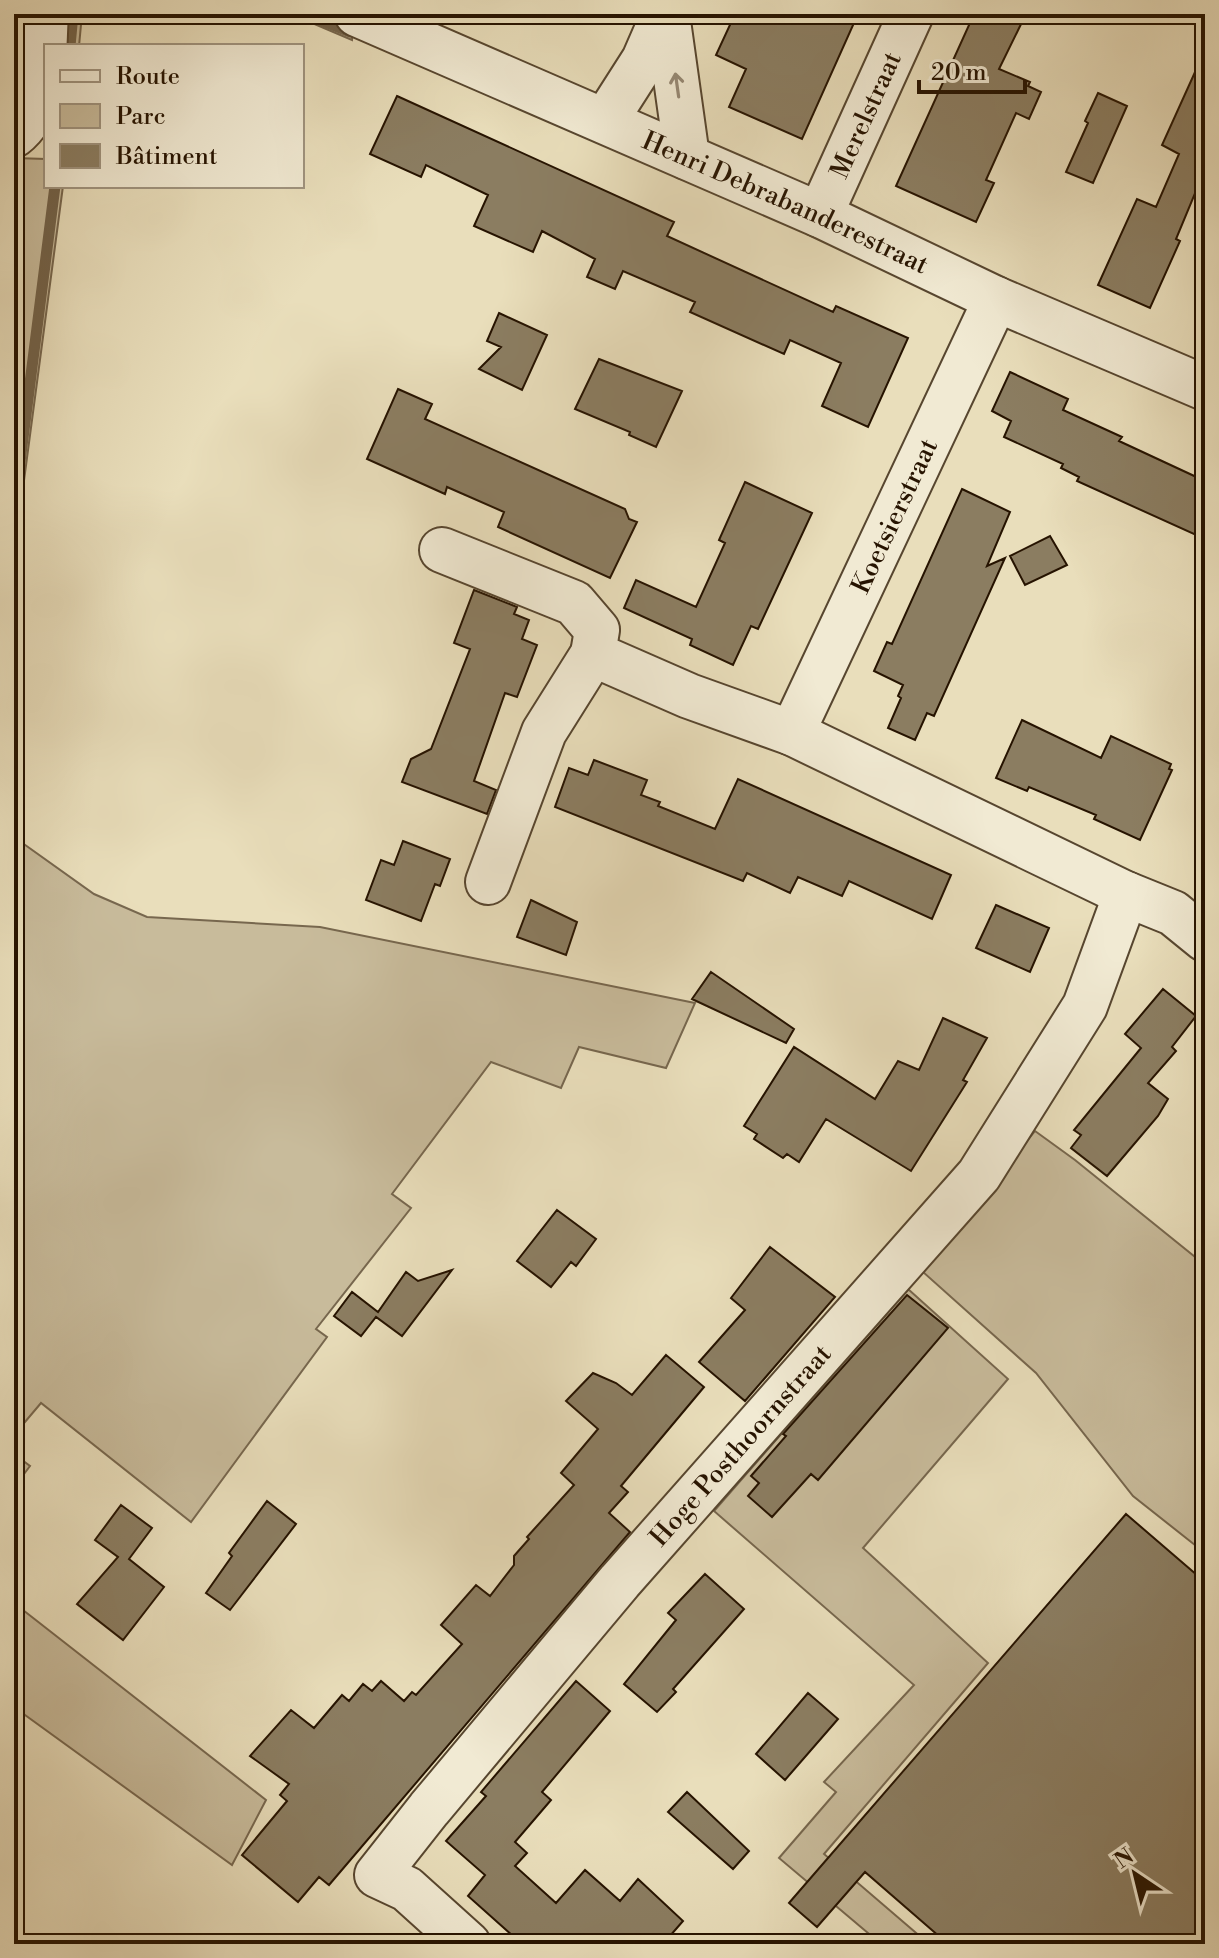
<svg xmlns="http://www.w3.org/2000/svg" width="1219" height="1958" font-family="'Libre Bodoni',serif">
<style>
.green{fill:#c8bb9b;stroke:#77674e;stroke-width:2}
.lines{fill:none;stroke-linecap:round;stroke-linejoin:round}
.stream{stroke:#73634a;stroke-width:11}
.building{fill:#8b7d61;stroke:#261300;stroke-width:2}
.minor-casing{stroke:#57462f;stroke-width:48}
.minor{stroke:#f1ead3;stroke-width:44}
.oneway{stroke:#968974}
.labels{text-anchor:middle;stroke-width:7;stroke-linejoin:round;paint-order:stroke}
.street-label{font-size:26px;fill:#261300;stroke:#f1ead3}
</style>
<rect width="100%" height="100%" fill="#e9debb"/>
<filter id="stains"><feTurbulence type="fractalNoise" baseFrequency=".0025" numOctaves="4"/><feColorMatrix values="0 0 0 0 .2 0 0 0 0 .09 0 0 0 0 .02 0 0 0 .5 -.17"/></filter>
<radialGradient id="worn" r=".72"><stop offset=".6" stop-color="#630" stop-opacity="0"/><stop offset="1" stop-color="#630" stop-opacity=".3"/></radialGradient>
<path class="green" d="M 14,14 L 36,14 L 14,113 Z
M 63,14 L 82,14 L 79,46 L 59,46 Z
M 291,14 L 331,14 L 353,23 L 352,40 Z
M 14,158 L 46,159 L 46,186 L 63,186 L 14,556 Z
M 14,837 L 94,894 L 147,917 L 320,927 L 695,1003 L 666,1068 L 579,1047 L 561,1088 L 491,1062 L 392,1194 L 411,1208 L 316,1329 L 327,1337 L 191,1522 L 41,1403 L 14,1435 Z
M 1035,1131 L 1075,1160 L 1205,1265 L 1205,1553 L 1133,1496 L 1036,1373 L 923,1272 Z
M 908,1289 L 1008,1379 L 863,1548 L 988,1663 L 824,1854 L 929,1944 L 881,1944 L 779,1858 L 836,1792 L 824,1782 L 914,1685 L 714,1511 Z
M 14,1454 L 30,1466 L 15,1486 L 14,1485 Z
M 14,1603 L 266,1800 L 232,1865 L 14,1707 Z"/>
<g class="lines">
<path class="stream" d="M 305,14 L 350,32
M 70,46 L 73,14
M 14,509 L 55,186"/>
</g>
<path class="building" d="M 735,14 L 858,14 L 802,139 L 729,107 L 746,69 L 716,55 Z
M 974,14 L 1026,14 L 999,69 L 1030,82 L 1028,86 L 1041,92 L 1029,119 L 1016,113 L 986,180 L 994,183 L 976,222 L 896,186 Z
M 1205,50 L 1205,189 L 1198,186 L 1176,239 L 1180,241 L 1150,308 L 1098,285 L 1137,199 L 1156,207 L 1179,154 L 1162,145 Z
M 1098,93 L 1127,106 L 1093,183 L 1066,172 L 1088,123 L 1085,121 Z
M 397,96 L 674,222 L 667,236 L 833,312 L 836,306 L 908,338 L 868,427 L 822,406 L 841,363 L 790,340 L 784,354 L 690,312 L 695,302 L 623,271 L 615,289 L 587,277 L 595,259 L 542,231 L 533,252 L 474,226 L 488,195 L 426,165 L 421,177 L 370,154 Z
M 499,313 L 547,335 L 522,390 L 479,369 L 501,347 L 487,341 Z
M 599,359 L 682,391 L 656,447 L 629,435 L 630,432 L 575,409 Z
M 1010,372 L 1068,399 L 1063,410 L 1122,437 L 1119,441 L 1205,481 L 1205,539 L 1077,481 L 1079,477 L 1061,468 L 1063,464 L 1004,437 L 1011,421 L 992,411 Z
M 398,389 L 432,404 L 425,419 L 625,509 L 629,519 L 637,522 L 610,578 L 498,527 L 504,512 L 447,487 L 445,494 L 367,459 Z
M 745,482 L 812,513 L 758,629 L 751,626 L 733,665 L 690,645 L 692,639 L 624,608 L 636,580 L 696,607 L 725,543 L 719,540 Z
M 962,489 L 1010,512 L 987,566 L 1005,558 L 934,716 L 927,713 L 915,740 L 888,728 L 901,698 L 898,696 L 903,685 L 874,671 L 887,642 L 892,644 Z
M 1050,536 L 1067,565 L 1025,585 L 1010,556 Z
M 474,590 L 517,607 L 514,614 L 529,620 L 522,639 L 537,645 L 517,697 L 505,693 L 474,781 L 496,790 L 487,814 L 402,782 L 411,759 L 431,749 L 470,649 L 454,643 Z
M 1022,720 L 1101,758 L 1111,736 L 1171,764 L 1169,769 L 1172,770 L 1140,840 L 1094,819 L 1096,815 L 1029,787 L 1027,791 L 996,778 Z
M 594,760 L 647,780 L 641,795 L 660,802 L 658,806 L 715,829 L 738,779 L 951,875 L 932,919 L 849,881 L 842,896 L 798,877 L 790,893 L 747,873 L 743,881 L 555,807 L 569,768 L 588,775 Z
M 403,841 L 450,859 L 440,886 L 435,884 L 421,921 L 366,900 L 381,860 L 394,865 Z
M 531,900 L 577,922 L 566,955 L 517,937 Z
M 996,905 L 1049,928 L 1030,972 L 976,948 Z
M 711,972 L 794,1029 L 786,1043 L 692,999 Z
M 1163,989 L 1196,1016 L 1172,1047 L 1176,1051 L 1148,1083 L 1168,1099 L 1158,1116 L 1107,1176 L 1071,1148 L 1081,1135 L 1074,1130 L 1141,1048 L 1125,1034 Z
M 943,1018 L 987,1038 L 963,1080 L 967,1082 L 911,1171 L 826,1119 L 799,1162 L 787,1154 L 783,1158 L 754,1139 L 757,1134 L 744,1126 L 794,1047 L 875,1099 L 898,1061 L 919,1070 Z
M 557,1210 L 596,1239 L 576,1266 L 571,1262 L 551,1287 L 517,1261 Z
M 770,1247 L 835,1297 L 745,1401 L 699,1362 L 745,1310 L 731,1298 Z
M 452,1270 L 402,1336 L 376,1317 L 361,1336 L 334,1316 L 352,1292 L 378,1312 L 406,1272 L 418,1281 Z
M 907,1295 L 948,1328 L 818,1480 L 811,1474 L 772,1517 L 748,1496 L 759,1483 L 751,1476 L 786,1436 L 783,1434 Z
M 666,1355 L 704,1387 L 621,1486 L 628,1492 L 609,1513 L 630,1532 L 329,1885 L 319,1877 L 298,1902 L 242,1855 L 287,1801 L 280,1795 L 289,1784 L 250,1756 L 291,1710 L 314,1728 L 342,1695 L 349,1701 L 363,1684 L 372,1691 L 381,1681 L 404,1701 L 412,1692 L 416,1695 L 462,1644 L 441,1625 L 476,1585 L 490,1596 L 514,1565 L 514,1556 L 529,1539 L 527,1537 L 574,1485 L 561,1473 L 598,1429 L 566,1401 L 593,1373 L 616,1383 L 632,1395 Z
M 267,1501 L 296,1524 L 230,1610 L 206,1593 L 232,1556 L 229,1553 Z
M 121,1505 L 152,1528 L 129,1559 L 164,1587 L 123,1640 L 77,1604 L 118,1557 L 95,1540 Z
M 1126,1514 L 1205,1582 L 1205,1944 L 948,1944 L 865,1872 L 817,1927 L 789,1903 Z
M 705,1574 L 744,1609 L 673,1689 L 676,1692 L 657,1712 L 624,1684 L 676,1620 L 668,1613 Z
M 576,1681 L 610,1711 L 542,1792 L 551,1800 L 515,1842 L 527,1853 L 515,1866 L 556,1903 L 585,1870 L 620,1901 L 638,1879 L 683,1921 L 663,1944 L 522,1944 L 468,1896 L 485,1875 L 446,1841 L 486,1796 L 481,1792 Z
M 808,1693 L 838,1719 L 785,1780 L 756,1754 Z
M 687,1792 L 749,1851 L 733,1869 L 668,1812 Z"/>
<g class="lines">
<g class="minor-casing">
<g id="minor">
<path id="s1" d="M 357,14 L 820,215 L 996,299 L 1205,388"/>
<path d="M 667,14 L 687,157"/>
<path d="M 605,121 L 644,60 L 664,14"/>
<path d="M 14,135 C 48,109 43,53 46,14"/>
<path id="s2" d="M 820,215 L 911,14"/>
<path d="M 442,550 L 574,603 L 597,630 L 593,654 L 689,696 L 792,733 L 1126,894 L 1173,913 L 1205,939"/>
<path id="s3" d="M 792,733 L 996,299"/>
<path d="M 488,882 L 544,732 L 593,654"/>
<path id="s4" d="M 468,1944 L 407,1889 L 377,1875 L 429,1809 L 620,1581 L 979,1175 L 1085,1006 L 1126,894"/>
</g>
</g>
<use href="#minor" class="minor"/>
</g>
<defs><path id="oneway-shaft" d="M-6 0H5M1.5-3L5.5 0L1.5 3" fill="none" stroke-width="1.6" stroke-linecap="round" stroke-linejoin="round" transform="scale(2)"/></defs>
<use class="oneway" href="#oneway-shaft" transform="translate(677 85) rotate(-98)"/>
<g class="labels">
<g class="street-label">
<text dy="9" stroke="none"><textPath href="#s2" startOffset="110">Merelstraat</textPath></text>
<text dy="9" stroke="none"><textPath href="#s1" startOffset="468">Henri Debrabanderestraat</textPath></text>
<text dy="9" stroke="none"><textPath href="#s3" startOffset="240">Koetsierstraat</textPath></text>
<text dy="9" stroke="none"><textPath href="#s4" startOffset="678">Hoge Posthoornstraat</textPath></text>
</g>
</g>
<rect width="1219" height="1958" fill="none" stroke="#e9debb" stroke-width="48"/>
<rect x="16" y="16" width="1187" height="1926" fill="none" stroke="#261300" stroke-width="4"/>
<rect x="24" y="24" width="1171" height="1910" fill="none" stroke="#261300" stroke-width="2"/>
<rect x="44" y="44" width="260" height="144" fill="#f1ead3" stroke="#a0947f" stroke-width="2"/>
<rect x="60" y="70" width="40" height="12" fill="#f1ead3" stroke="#a0947f" stroke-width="2"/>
<text x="116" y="84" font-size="24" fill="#261300">Route</text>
<rect x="60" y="104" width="40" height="24" fill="#c8bb9b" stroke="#a0947f" stroke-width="2"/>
<text x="116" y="124" font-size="24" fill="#261300">Parc</text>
<rect x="60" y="144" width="40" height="24" fill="#8b7d61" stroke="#a0947f" stroke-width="2"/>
<text x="116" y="164" font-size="24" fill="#261300">Bâtiment</text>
<g transform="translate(1135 1874) rotate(325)" stroke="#f1ead3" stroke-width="6" paint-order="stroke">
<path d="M0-6L14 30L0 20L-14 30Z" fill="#261300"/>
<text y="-12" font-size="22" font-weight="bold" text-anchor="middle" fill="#261300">N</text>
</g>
<path d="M919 80v12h106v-12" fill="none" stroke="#261300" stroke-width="4"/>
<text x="931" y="80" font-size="24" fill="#261300" stroke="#f1ead3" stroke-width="6" paint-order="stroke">20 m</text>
<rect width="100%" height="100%" filter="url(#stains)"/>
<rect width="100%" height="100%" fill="url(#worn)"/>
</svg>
